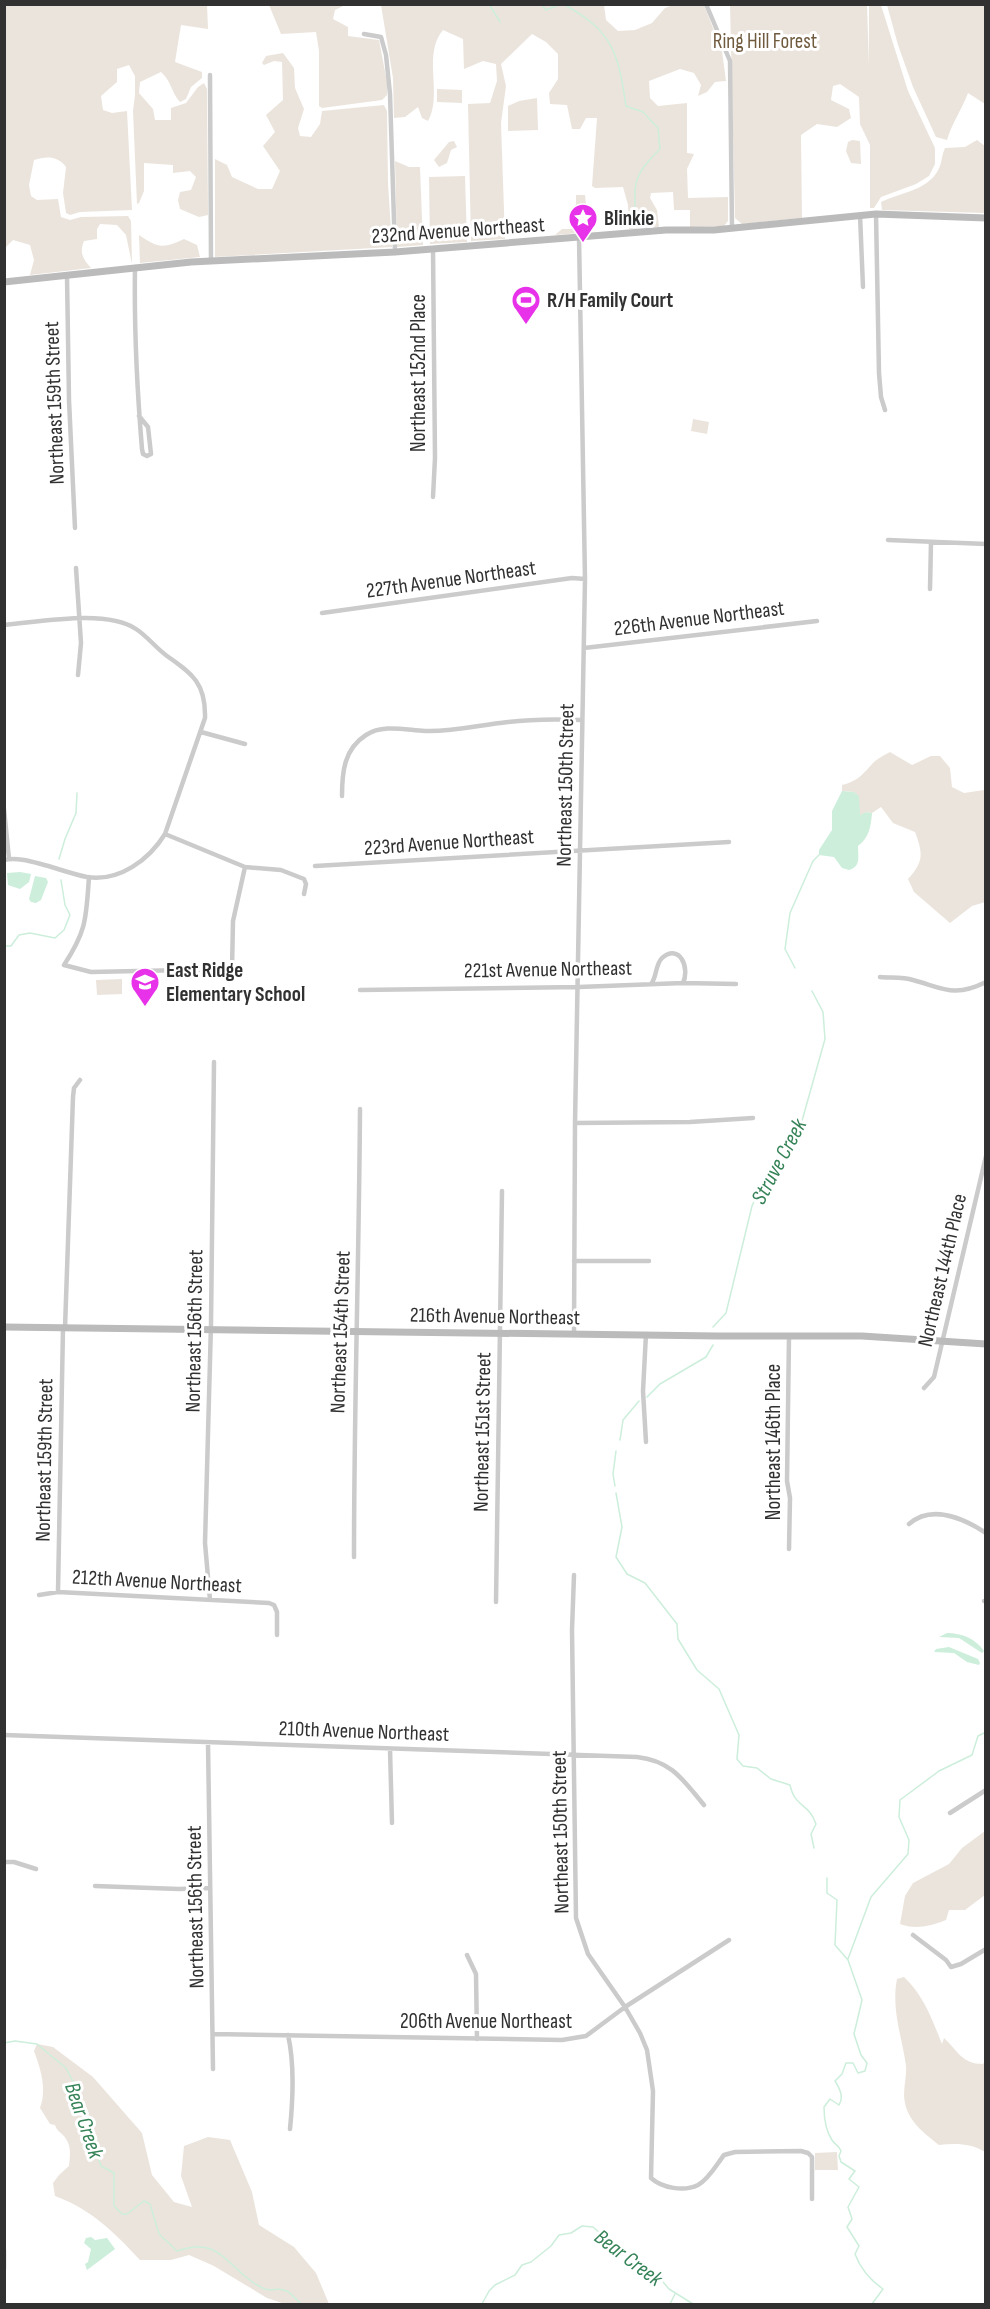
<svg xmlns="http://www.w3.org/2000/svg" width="990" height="2309" font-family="'Sofia Sans Condensed',sans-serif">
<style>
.green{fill:#ebe4dc}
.water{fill:#cceedb}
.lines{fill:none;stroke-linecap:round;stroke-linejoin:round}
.stream{stroke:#cceedb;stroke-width:1.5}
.street{stroke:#cbcbcb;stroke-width:4.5}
.secondary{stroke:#bbb;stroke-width:7}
.labels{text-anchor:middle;stroke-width:6;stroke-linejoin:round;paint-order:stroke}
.park-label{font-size:21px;fill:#6f5a3d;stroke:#fff}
.poi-label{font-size:21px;font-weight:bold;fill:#313131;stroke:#fff;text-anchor:start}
.street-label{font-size:21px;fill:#313131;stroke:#fff}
.water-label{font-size:22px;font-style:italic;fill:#368358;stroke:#fff}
</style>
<rect width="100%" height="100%" fill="#fff"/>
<path class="green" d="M 5,4 L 216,5 L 207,5 L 208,29 L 181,25 L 175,62 L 202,72 L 202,78 L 191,87 L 186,99 L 180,102 C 171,92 172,82 161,72 L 140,82 L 139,93 L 153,109 L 155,120 L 171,120 L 171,108 L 186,103 L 198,87 L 204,83 L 207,89 L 208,215 L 199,217 L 180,209 L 178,200 L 180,192 L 191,190 L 196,177 L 190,171 L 173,173 L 173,165 L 144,163 L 144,191 L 139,203 L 137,204 L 133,111 L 135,95 L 135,76 L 129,65 L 117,69 L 117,82 L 101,96 L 103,110 L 112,113 L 127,111 L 132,210 L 80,212 L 70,215 L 66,213 L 63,193 L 66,167 C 58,156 47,156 34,160 L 29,185 L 31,196 L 37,200 L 58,199 L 61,217 L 70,220 L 81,217 L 128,216 L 131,221 L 132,264 L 126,235 L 117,225 L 100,224 L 97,229 L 97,239 L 84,241 C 79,253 83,259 91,268 L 30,275 L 34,260 L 30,245 L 13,240 L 5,248 Z
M 269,5 L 345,5 L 335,10 L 333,19 L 348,27 L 348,36 L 379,40 L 387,82 L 387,95 L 382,100 L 322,108 L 319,106 L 319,51 L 316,32 L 281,34 Z
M 381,5 L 604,5 L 606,20 L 618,31 L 635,30 L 652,23 L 665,8 L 673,5 L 704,5 L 722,51 L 726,81 L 715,82 L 707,92 L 698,96 L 701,85 L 694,73 L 680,69 L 649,81 L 650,98 L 658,106 L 687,103 L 687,153 L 694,154 L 687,169 L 688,198 L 728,197 L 728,221 L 724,226 L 690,227 L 690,210 L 674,210 L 673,192 L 651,193 L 650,198 L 657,210 L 659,227 L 629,229 L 628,205 L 623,187 L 595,188 L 592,186 L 597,118 L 586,118 L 580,129 L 572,129 L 567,105 L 550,104 L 549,93 L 558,79 L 558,54 L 546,42 L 532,34 L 501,64 L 506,86 L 501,123 L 505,239 L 471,241 L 468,104 L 490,103 L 497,81 L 496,64 L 483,61 L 464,69 L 463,39 L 443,30 C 422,55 443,94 428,121 L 422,118 L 418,107 L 405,117 L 394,118 L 393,78 Z
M 730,5 L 867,5 L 869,65 L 869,5 L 881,5 L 908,91 L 935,148 L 935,164 L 929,176 L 916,184 L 881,197 L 874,208 L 870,208 L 870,145 L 860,124 L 859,97 L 840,84 L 833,86 L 831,100 L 849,109 L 851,118 L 837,127 L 817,124 L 801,135 L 802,218 L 742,224 L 735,218 Z
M 887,5 L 985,5 L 985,104 L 968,93 C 962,109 952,123 947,140 L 936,137 L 913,87 L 898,45 Z
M 283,53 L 294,68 L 295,88 L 304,109 L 298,128 L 300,136 L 311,137 L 320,124 L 322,111 L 384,105 L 387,111 L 388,183 L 392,247 L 215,257 L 215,159 L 227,165 L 232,177 L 258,189 L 272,189 L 280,171 L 263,146 L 275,132 L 266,115 L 283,100 L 282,62 L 274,61 L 264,65 L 262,63 L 266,56 Z
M 437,89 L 462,90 L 462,103 L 437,102 Z
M 537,98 L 538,130 L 508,131 L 508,106 L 519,101 Z
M 852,140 L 860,141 L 861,164 L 851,163 L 846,151 L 848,142 Z
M 977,140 L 985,146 L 985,213 L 882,210 L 881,202 C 902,192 931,190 940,166 C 942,160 942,154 945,148 L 965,147 Z
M 454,141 L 457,147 L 451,150 L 447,163 L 439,167 L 434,160 L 449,142 Z
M 395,161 L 409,167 L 420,167 L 423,245 L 397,247 Z
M 465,176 L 467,242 L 430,244 L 429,177 Z
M 576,195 L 585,195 L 586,204 L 579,215 L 579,233 L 555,235 L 562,229 L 572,229 L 576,218 Z
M 139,235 C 158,248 163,249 184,239 L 197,245 L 200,257 L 140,263 Z
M 693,419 L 709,422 L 707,434 L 691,431 Z
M 890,752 L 912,765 L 931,756 L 940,756 L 950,768 L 952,787 L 964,793 L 984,790 L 986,794 L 985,902 L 972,906 L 950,923 L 914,892 L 908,879 C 924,862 923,853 915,832 L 893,823 L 881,807 L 872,813 L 866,812 L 860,816 L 854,792 L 842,791 L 842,785 C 858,781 862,775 873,763 C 877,759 884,755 890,752 Z
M 122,979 L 122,994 L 97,995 L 96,980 Z
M 985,1831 L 985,1895 L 965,1910 L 949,1910 L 946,1920 C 931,1926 915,1930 900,1924 L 905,1896 L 913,1883 L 949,1864 L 962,1848 Z
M 904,1977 C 924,1996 932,2019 942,2044 L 944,2038 C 958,2051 962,2064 983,2064 L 985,2061 L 985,2152 C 971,2143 955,2143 939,2145 C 925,2134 908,2121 905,2103 C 902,2091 907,2078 906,2066 C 902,2036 891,2010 897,1979 Z
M 37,2044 L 53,2047 L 93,2077 L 142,2133 L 152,2175 L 174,2202 L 192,2207 L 181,2176 L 184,2146 L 208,2137 L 230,2140 L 252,2192 L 259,2225 L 294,2247 L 316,2273 L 329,2304 L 285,2304 L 267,2298 L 214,2266 L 189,2255 L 171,2260 L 140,2260 C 113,2231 92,2210 55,2196 L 53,2183 L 59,2175 L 69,2166 C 70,2155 72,2146 64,2136 C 60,2132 57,2131 55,2125 L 50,2124 L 40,2108 C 47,2089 41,2070 34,2051 Z
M 837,2152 L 838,2170 L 815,2170 L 815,2153 Z"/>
<path class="water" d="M 842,791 L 854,792 L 859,796 L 860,815 L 866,812 L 872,813 C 871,826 869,838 858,846 C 858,858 861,866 849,870 L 842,868 L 834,857 L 819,855 L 819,850 L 832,830 L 832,811 Z
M 20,872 L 31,874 L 29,882 L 20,889 L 8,885 L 7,873 Z
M 35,876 L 46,878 L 48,882 L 41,900 L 36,903 L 31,902 L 29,899 Z
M 947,1633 C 962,1633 976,1639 984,1651 L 982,1653 L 959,1638 L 939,1637 Z
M 949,1647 L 978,1659 L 980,1663 L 979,1665 L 967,1662 L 954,1653 L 934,1652 L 936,1649 Z
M 91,2237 L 95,2240 L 107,2238 L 115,2249 L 87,2270 L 85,2264 L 88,2262 L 91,2249 L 84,2243 L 86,2238 Z"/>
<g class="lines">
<path class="stream" d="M 489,4 L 500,22
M 541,4 L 546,10 L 561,4
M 563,4 C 613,31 618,52 626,106 L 643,112 L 658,128 L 660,149 C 634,175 633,181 636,218
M 59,859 L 65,839 L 76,813 L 77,793
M 4,946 L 11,946 L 19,935 L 30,933 L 55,938 L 64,930 L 70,915 L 65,905 L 61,880
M 795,968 L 785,949 L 790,913 L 813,861 L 819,855
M 713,1327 L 726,1313 L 752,1206 L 766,1174 L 800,1128 L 825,1039 L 823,1012 L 812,991
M 647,1397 L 660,1384 L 706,1357 L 713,1345
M 620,1440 L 623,1420 L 639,1401
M 615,1486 L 613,1474 L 616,1451
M 616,1493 L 622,1527 L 616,1557 L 627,1574 L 645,1583 L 677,1624 L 678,1639 L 697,1670 L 719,1689 L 739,1735 L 737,1759 L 743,1766 L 757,1768 L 771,1779 L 790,1785 C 795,1808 809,1803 816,1824 L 811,1834 L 814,1848
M 827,1878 L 827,1893 L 837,1900 L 835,1945 L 848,1960 L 862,2000 L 854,2034 L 861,2055 L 867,2063 L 865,2071 L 858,2073 L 853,2063 L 846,2063 L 842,2074 L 835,2081 C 840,2089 844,2097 839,2105 L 830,2099 L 824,2107 C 824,2118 826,2131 832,2140 C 835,2145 839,2145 841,2151 L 839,2156 L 841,2162 L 855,2171 L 849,2179 L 859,2187 L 848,2207 L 852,2219 L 847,2227 L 859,2246 L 855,2254 C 861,2270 870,2280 883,2289 L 872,2304
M 848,1959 L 871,1897 L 908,1854 L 909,1840 L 899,1817 L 900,1800 L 939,1771 L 972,1755 L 978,1736 L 986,1732
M 4,2043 L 15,2041 L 37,2044 L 66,2068 L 80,2095 L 89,2132 L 101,2166 L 114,2173 L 114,2206 L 122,2214 L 127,2214 L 144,2201 L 150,2204 L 159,2234 L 177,2251 C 222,2236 225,2266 257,2285 C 271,2294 273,2287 284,2290 C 291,2291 296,2301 302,2304
M 482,2304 L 489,2291 L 495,2285 L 515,2275 L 522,2265 L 531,2262 L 551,2246 L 559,2235 L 571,2233 L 582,2226 L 593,2227 L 636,2264 L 658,2276 L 669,2289 L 693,2304
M 670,2304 L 675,2294"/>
<path class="street" d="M 706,4 L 730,61 L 732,228
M 364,34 L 381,37 L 386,55 L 390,94 L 395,252
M 210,75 L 211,261
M 876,214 L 879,373 L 881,397 L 885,410
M 860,215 L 863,287
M 135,267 C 134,328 137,389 142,449 L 143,454 L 147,456 L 151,454 L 148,427 L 139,416
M 67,276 L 69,400 L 75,528
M 433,497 L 435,458 L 433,249
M 888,540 L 986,544
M 76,568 L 81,643 L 78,675
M 930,589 L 931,542
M 322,613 L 572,578 L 585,579
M 4,625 C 40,622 106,609 136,629 C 147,636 156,648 167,656 C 193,674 206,684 205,718 L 165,834
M 584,648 L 817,621
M 201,732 L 245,744
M 342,796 C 342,772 344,749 366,735 C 383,724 405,730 425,731 C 454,732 479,725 508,722 C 532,719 557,719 582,720
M 4,809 L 9,859
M 4,860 C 16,857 30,861 41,864 C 56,868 72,874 87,877 C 119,882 149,860 165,834 L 245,867 L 281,870 L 304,879 L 306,884 L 304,894
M 315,866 L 729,842
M 89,877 C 86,918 87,930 64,965 L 91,972 L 232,969 L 233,921 L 245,867
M 880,977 C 891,978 903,977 913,980 C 943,988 954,998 986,982
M 651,984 C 657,977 655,965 662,958 C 680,943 690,968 683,983
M 360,990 L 579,987 L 683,983 L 736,984
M 575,1123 L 690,1122 L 753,1118
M 574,1261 L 649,1261
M 65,1328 L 73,1097 L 74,1088 L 80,1080
M 574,1333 L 575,1123 L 585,579 L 579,237
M 924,1388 L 934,1377 L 986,1156
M 646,1442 L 643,1391 L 646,1334
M 909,1524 C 932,1504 963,1518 986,1533
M 789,1549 L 790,1498 L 787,1481 L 789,1336
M 354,1557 C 354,1407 359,1258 360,1109
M 574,1575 L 572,1630 L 576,1918 L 588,1954 L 625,2007 L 640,2033 L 647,2050 L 653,2091 L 651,2178 C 662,2188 684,2192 698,2185 C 709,2179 717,2164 724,2155 L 735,2152 L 801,2151 L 808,2153 L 812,2157 L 812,2199
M 58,1592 L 63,1328
M 39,1595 L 58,1592 L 269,1603 L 274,1605 L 277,1612 L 277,1635
M 210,1600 L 205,1543 L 211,1324 L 214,1062
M 984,1601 L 986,1601
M 496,1602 L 502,1191
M 4,1735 L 637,1757 C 672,1761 683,1780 704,1805
M 208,1743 L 213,2069
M 390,1749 L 392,1823
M 950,1813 L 986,1790
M 4,1862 L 14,1862 L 36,1869
M 95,1886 L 179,1889 L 210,1888
M 913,1935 L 946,1960 L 951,1967 L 961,1964 L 986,1949
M 467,1955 L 476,1974 L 477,2039
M 213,2034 L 562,2040 L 586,2036 L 625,2007 L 729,1940
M 288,2035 C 295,2065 293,2099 290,2129
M 4,2250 L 4,2269"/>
<path class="secondary" d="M 4,282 L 191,262 L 395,252 L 666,230 L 714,230 L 876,214 L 986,218
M 4,1327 L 718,1336 L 862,1336 L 986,1344"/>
</g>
<defs>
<g id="sight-pin" transform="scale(1.5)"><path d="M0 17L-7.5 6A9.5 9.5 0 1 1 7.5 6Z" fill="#e832ea" stroke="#fff"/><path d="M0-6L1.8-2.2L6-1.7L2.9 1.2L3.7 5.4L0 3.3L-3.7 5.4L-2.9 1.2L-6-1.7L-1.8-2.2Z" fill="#fff"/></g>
<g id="stadium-pin" transform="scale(1.5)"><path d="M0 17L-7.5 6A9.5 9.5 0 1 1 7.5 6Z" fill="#e832ea" stroke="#fff"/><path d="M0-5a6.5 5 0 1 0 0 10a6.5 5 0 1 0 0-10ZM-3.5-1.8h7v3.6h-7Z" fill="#fff"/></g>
<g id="school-pin" transform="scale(1.5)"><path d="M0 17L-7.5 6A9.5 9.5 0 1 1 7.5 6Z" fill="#e832ea" stroke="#fff"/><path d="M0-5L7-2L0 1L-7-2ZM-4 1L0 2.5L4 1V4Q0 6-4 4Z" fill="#fff"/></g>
</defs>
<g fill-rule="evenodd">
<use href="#sight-pin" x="583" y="218"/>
<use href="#stadium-pin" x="526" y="300"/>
<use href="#school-pin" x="145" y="982"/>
</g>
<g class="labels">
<g class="park-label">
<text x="765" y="48">Ring Hill Forest</text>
</g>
<g class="poi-label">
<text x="604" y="225">Blinkie</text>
<text x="547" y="307">R/H Family Court</text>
<text x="166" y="977">East Ridge<tspan x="166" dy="24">Elementary School</tspan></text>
</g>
<g class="street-label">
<text transform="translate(458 230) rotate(-4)" y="7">232nd Avenue Northeast</text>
<text transform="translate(418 373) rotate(-90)" y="7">Northeast 152nd Place</text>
<text transform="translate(54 403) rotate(-92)" y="7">Northeast 159th Street</text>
<text transform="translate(451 579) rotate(-8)" y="7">227th Avenue Northeast</text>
<text transform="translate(699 618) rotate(-7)" y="7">226th Avenue Northeast</text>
<text transform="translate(565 785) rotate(-89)" y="7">Northeast 150th Street</text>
<text transform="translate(449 842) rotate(-4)" y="7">223rd Avenue Northeast</text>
<text transform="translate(548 969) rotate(-1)" y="7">221st Avenue Northeast</text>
<text transform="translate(942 1270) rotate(-77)" y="7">Northeast 144th Place</text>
<text transform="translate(495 1316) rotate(1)" y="7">216th Avenue Northeast</text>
<text transform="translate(194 1331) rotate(-89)" y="7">Northeast 156th Street</text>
<text transform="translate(340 1332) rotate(-88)" y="7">Northeast 154th Street</text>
<text transform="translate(482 1432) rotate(-89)" y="7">Northeast 151st Street</text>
<text transform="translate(773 1442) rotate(-90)" y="7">Northeast 146th Place</text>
<text transform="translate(44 1460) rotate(-89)" y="7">Northeast 159th Street</text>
<text transform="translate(157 1581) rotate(3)" y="7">212th Avenue Northeast</text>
<text transform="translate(364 1731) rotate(2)" y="7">210th Avenue Northeast</text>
<text transform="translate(560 1832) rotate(-91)" y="7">Northeast 150th Street</text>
<text transform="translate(195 1907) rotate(-91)" y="7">Northeast 156th Street</text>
<text x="486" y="2028">206th Avenue Northeast</text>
</g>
<g class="water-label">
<text transform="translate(778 1161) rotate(-62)" y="8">Struve Creek</text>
<text transform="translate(85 2120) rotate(71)" y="8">Bear Creek</text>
<text transform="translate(629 2257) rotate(37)" y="8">Bear Creek</text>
</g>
</g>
<rect width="990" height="2309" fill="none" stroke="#313131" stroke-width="12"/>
</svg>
